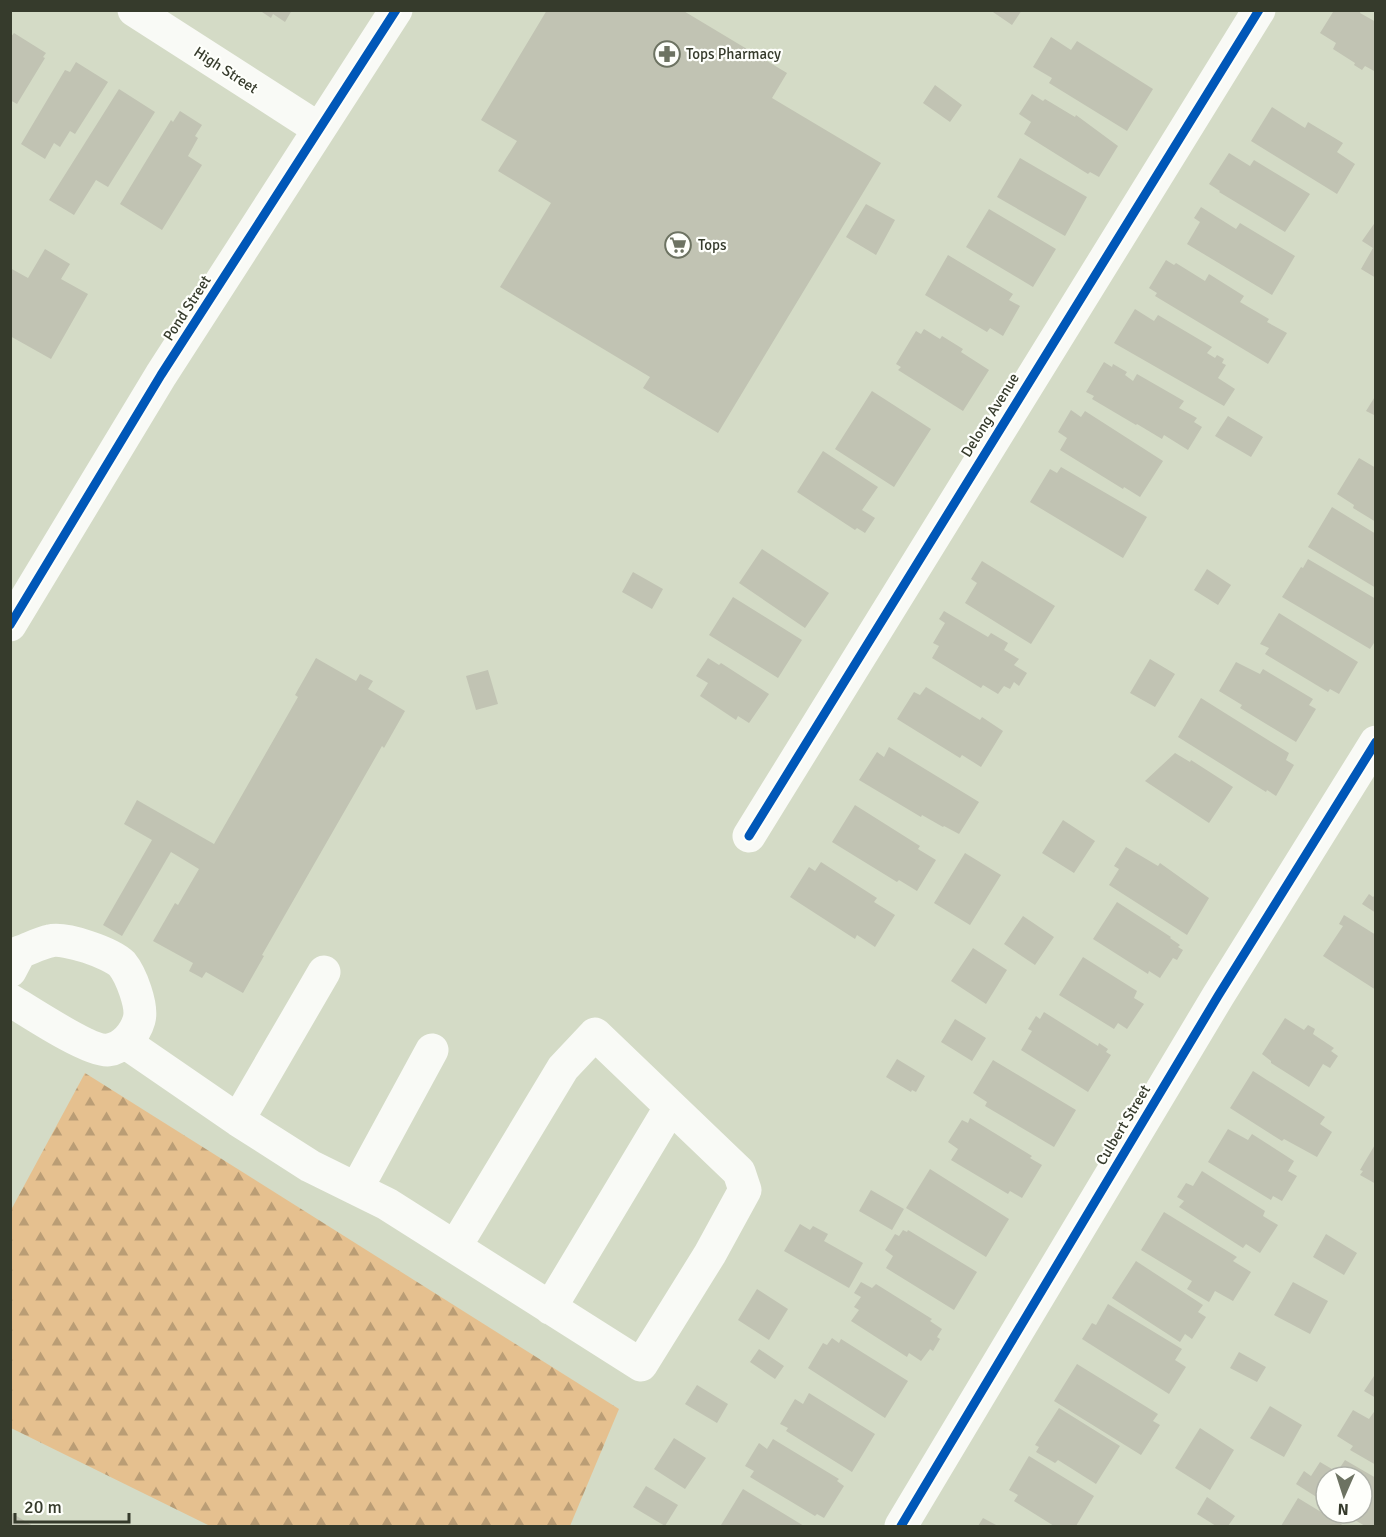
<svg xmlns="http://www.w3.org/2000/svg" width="1386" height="1537" font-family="Signika,sans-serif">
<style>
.forest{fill:url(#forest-firs)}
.building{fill:#c1c3b3}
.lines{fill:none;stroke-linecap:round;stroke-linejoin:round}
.minor{stroke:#f9faf6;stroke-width:33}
.cycleway-casing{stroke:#fefffb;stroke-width:13}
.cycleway{stroke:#0057b8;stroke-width:9}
.labels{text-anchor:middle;stroke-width:4.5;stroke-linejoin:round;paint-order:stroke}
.poi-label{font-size:15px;fill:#363b2c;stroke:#fefffb;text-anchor:start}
.street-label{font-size:15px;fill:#363b2c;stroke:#fefffb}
</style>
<defs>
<pattern id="forest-firs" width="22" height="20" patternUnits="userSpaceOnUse" patternTransform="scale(1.5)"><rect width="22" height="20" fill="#e5c08f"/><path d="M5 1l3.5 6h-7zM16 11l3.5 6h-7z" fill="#ba9d75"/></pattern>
</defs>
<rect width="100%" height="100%" fill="#d4dbc6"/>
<path class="forest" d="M 85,1073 L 619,1409 L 570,1526 L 210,1526 L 11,1428 L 11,1210 Z"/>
<path class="building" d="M 259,10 L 292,10 L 285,22 L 273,14 L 271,18 Z
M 547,10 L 682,10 L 787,73 L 772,98 L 881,163 L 718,433 L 643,388 L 650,377 L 500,287 L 551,203 L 498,171 L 517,141 L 481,120 Z
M 990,10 L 1022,10 L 1012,25 Z
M 1330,10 L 1361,10 L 1360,13 L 1376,22 L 1376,72 L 1365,66 L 1362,70 L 1354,65 L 1355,63 L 1333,49 L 1336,43 L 1320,33 L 1333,12 Z
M 14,33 L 46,53 L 43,57 L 45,58 L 17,104 L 10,100 L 10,38 Z
M 1051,37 L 1071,50 L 1077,41 L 1153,89 L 1127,131 L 1049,83 L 1052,78 L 1033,67 Z
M 76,62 L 108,82 L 75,134 L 70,131 L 60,147 L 54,143 L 45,159 L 21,144 L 65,70 L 70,72 Z
M 935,85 L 962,105 L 950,122 L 923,103 Z
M 119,89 L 155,112 L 108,187 L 96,180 L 74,215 L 49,200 Z
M 1032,94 L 1043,101 L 1045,99 L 1075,117 L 1076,115 L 1118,146 L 1099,177 L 1090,172 L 1088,174 L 1024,134 L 1031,122 L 1019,114 Z
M 1272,107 L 1305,128 L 1308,122 L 1343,143 L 1337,152 L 1355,164 L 1337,194 L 1251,141 Z
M 180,111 L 202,125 L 195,136 L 198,138 L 188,156 L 202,165 L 162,230 L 120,204 L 171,120 L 173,122 Z
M 1229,153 L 1250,166 L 1254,160 L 1310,194 L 1285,232 L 1219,192 L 1220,191 L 1209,184 Z
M 1020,158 L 1087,197 L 1065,236 L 997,197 Z
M 866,204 L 895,220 L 876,255 L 846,237 Z
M 1201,207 L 1236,229 L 1240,223 L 1295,256 L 1272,295 L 1187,244 L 1200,222 L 1194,218 Z
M 989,209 L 1056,249 L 1033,287 L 966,247 Z
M 1376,221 L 1376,278 L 1361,269 L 1373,248 L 1362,241 Z
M 45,249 L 70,264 L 61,279 L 88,294 L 51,359 L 10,336 L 10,268 L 28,278 Z
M 948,255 L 1013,294 L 1009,300 L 1020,306 L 1003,336 L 990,328 L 987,332 L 925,295 Z
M 1166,260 L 1174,265 L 1176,263 L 1205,281 L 1209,274 L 1244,296 L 1240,302 L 1269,319 L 1267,322 L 1287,333 L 1268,364 L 1155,296 L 1157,293 L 1149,288 Z
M 1135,309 L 1154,321 L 1158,315 L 1212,347 L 1207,353 L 1215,358 L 1217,355 L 1224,359 L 1222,363 L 1226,365 L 1218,378 L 1235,389 L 1224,406 L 1114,343 Z
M 924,329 L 940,339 L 942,336 L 963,349 L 961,352 L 989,370 L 963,411 L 898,370 L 901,367 L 896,364 L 916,331 L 921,334 Z
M 1104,362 L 1112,367 L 1113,364 L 1127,372 L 1125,375 L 1133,381 L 1137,374 L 1184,401 L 1179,408 L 1197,418 L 1194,422 L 1202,427 L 1188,450 L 1164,435 L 1162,439 L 1137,424 L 1136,425 L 1092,399 L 1094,396 L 1086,392 Z
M 872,391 L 931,429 L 894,487 L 835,449 Z
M 1376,395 L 1376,416 L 1366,411 Z
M 1071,410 L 1081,417 L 1085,411 L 1163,461 L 1140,497 L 1124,487 L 1123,489 L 1060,450 L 1067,438 L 1058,432 Z
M 1228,416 L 1263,437 L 1251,457 L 1215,436 Z
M 823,451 L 878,487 L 862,510 L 875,518 L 865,533 L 857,528 L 855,530 L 797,492 Z
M 1359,458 L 1376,468 L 1376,522 L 1353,508 L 1354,505 L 1337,494 Z
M 1061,467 L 1147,517 L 1123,558 L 1030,502 L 1050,469 L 1057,473 Z
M 1332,507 L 1376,534 L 1376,588 L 1308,547 Z
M 762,549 L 829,593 L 805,628 L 739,583 Z
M 1308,559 L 1376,599 L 1376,640 L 1370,649 L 1282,597 L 1301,567 L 1303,568 Z
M 982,561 L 1055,606 L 1031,644 L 965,603 L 977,583 L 971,579 Z
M 1207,569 L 1231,585 L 1218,605 L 1194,590 Z
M 633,572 L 663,589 L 652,609 L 622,592 Z
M 733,597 L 802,640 L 778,678 L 709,635 Z
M 944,611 L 988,637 L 991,633 L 1008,643 L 1004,650 L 1019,659 L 1014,665 L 1027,673 L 1019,686 L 1014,682 L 1010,689 L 1004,686 L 998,694 L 983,685 L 981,688 L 932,658 L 939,646 L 933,643 L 945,623 L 939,619 Z
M 1279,613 L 1358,662 L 1339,694 L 1330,689 L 1328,692 L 1265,654 L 1269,648 L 1260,644 Z
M 316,658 L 356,681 L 360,674 L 373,681 L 368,689 L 405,711 L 384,748 L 382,746 L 262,955 L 264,956 L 243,993 L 206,972 L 202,978 L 189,971 L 193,963 L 153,941 L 175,903 L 178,905 L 199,869 L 171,852 L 122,936 L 103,925 L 152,840 L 124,824 L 137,800 L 214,844 L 298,697 L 295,695 Z
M 708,658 L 719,665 L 721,663 L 769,694 L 749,723 L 738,716 L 736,720 L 700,696 L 708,683 L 696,676 Z
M 1150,659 L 1175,674 L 1155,707 L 1130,693 Z
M 1236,662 L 1260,674 L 1263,669 L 1313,699 L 1309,705 L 1316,709 L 1296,742 L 1240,708 L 1242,705 L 1219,691 Z
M 488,670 L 498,704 L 476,710 L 466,676 Z
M 926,687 L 980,720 L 982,717 L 1003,731 L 981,767 L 962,755 L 960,758 L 897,719 L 914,692 L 920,695 Z
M 1201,698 L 1289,753 L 1286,760 L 1294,765 L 1276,796 L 1267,790 L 1266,792 L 1178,737 Z
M 889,747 L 979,802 L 959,834 L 944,826 L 943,827 L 922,815 L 921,817 L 859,780 L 877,752 L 884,757 Z
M 1175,753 L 1190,762 L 1191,760 L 1233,787 L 1209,823 L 1145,781 Z
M 855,805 L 920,846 L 918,849 L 936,860 L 917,891 L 899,880 L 897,882 L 832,842 Z
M 1063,820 L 1095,841 L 1074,873 L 1042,853 Z
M 1126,847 L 1158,866 L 1160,863 L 1209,898 L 1187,935 L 1109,885 L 1119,869 L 1114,866 Z
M 965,853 L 1001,875 L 970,925 L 934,903 Z
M 821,862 L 877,898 L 874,902 L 895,915 L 875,947 L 857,935 L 855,939 L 790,897 L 809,867 L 815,871 Z
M 1369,894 L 1373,897 L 1376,894 L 1376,913 L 1362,904 Z
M 1117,902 L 1171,937 L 1170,938 L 1180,945 L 1178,947 L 1183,950 L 1177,960 L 1173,958 L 1160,978 L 1149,971 L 1148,974 L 1093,939 Z
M 1344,915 L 1376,935 L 1376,990 L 1323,956 L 1343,926 L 1339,924 Z
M 1023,916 L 1054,937 L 1035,965 L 1004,944 Z
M 973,948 L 1007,970 L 986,1004 L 951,981 Z
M 1083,957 L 1137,991 L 1134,998 L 1144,1004 L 1127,1029 L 1118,1023 L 1114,1029 L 1059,995 Z
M 1044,1012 L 1098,1046 L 1099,1043 L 1108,1049 L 1106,1052 L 1111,1055 L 1088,1092 L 1021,1050 L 1032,1031 L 1028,1029 L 1036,1016 L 1040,1019 Z
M 1285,1018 L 1304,1030 L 1308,1025 L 1315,1029 L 1313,1034 L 1334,1048 L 1331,1051 L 1338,1056 L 1330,1068 L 1323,1064 L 1309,1087 L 1271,1063 L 1271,1061 L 1262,1054 Z
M 955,1019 L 986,1038 L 972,1061 L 941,1042 Z
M 897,1059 L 925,1076 L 916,1092 L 912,1090 L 911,1092 L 886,1077 Z
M 993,1060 L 1076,1110 L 1054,1147 L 985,1106 L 987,1102 L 973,1093 Z
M 1253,1071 L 1325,1117 L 1320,1124 L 1332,1132 L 1317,1157 L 1284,1139 L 1282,1141 L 1230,1108 Z
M 970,1118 L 1032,1156 L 1030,1158 L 1042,1165 L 1022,1198 L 1010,1191 L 1008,1194 L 951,1160 L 958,1149 L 948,1142 L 962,1120 L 968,1123 Z
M 1228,1129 L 1248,1140 L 1252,1134 L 1294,1161 L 1288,1171 L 1297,1176 L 1282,1201 L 1273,1196 L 1271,1200 L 1208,1162 Z
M 1376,1143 L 1376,1184 L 1360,1175 L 1363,1171 L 1360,1170 Z
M 930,1169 L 1009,1219 L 986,1257 L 906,1208 Z
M 1202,1171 L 1265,1211 L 1263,1216 L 1278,1225 L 1260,1253 L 1246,1244 L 1243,1248 L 1179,1207 L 1184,1201 L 1177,1197 L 1186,1183 L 1193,1186 Z
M 871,1190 L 904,1209 L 892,1230 L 859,1211 Z
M 1164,1212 L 1237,1257 L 1233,1261 L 1251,1272 L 1233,1301 L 1215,1291 L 1209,1302 L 1187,1289 L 1192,1281 L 1141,1250 Z
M 800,1224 L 810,1230 L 813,1226 L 828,1234 L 824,1241 L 863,1263 L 849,1288 L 784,1251 Z
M 903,1230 L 907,1232 L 908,1230 L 977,1272 L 954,1310 L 886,1268 L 893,1256 L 885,1250 L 895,1234 L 899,1236 Z
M 1326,1234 L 1357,1253 L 1344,1275 L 1313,1257 Z
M 1136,1261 L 1203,1305 L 1198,1312 L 1206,1317 L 1192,1339 L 1185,1334 L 1180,1342 L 1112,1298 Z
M 861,1282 L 872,1288 L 876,1284 L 932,1319 L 930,1321 L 942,1329 L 937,1337 L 940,1339 L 933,1351 L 930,1349 L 921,1361 L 909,1353 L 907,1357 L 851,1321 L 859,1310 L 854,1307 L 861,1297 L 854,1293 Z
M 1293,1282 L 1328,1301 L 1310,1334 L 1274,1315 Z
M 757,1289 L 788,1309 L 769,1340 L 738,1320 Z
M 1108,1304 L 1182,1349 L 1175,1360 L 1186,1367 L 1169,1394 L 1082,1339 L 1092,1323 L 1096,1325 Z
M 832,1338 L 839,1343 L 841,1339 L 908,1381 L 885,1418 L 808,1368 L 823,1343 L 827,1345 Z
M 759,1349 L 784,1366 L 775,1379 L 750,1362 Z
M 1239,1352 L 1266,1367 L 1257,1382 L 1230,1368 Z
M 1077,1364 L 1158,1414 L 1153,1421 L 1160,1425 L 1141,1455 L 1054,1401 Z
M 1376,1373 L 1376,1398 L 1364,1391 Z
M 697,1385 L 728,1404 L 717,1423 L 685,1404 Z
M 809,1393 L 875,1434 L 852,1472 L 786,1431 L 788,1428 L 780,1424 L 795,1399 L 803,1404 Z
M 1270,1406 L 1302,1425 L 1284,1457 L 1250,1438 Z
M 1059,1408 L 1120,1446 L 1096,1484 L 1058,1460 L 1055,1463 L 1036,1452 L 1039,1447 L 1035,1445 Z
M 1376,1409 L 1376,1465 L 1350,1450 L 1353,1446 L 1337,1436 L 1353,1410 L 1369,1419 Z
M 1200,1428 L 1234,1450 L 1210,1490 L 1175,1468 Z
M 674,1438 L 706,1458 L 685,1489 L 654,1469 Z
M 773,1439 L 839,1479 L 837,1481 L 844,1486 L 824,1518 L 817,1514 L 815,1516 L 750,1477 L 754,1471 L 745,1466 L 759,1443 L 767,1449 Z
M 1029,1456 L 1094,1496 L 1076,1526 L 1054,1526 L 1014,1501 L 1018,1495 L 1009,1490 Z
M 1345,1460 L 1376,1478 L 1376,1526 L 1365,1526 L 1343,1513 L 1362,1513 L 1362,1477 L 1326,1477 L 1326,1503 L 1296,1484 L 1304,1471 L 1311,1476 L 1320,1462 L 1337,1472 Z
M 646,1486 L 678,1505 L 665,1526 L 633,1507 Z
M 743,1489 L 804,1526 L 724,1526 L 721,1525 Z
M 1207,1497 L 1235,1516 L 1228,1526 L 1216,1526 L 1197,1514 Z
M 1298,1498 L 1344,1526 L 1281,1526 Z
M 10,1512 L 33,1526 L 10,1526 Z
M 983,1518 L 998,1526 L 978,1526 Z"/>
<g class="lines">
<path class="minor" d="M 134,10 L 319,129
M 10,625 L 161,375 L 396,10
M 749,836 L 1259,10
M 10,971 L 20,952 C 29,949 40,943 50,941 C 65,937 111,953 122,964 C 131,975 143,1006 139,1020 C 135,1034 123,1048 108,1050 C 90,1052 28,1011 10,1000
M 126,1043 L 238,1120 L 310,1166 L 387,1204 L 641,1365 L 710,1254 L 745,1190 L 739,1172 L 595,1034 L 563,1068 L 455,1247
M 238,1120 L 324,972
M 357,1188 L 432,1050
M 550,1308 L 670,1108
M 901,1526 L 1218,996 L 1376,742"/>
<g class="cycleway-casing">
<path id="cycleway" d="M 10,625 L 161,375 L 396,10
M 749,836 L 1259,10
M 901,1526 L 1218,996 L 1376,742"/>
</g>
<use href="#cycleway" class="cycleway"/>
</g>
<defs>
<g id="pharmacy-ring" transform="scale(1.35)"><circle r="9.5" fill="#fefffb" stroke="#6d7362" stroke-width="1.5"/><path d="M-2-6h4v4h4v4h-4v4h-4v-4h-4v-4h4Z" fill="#6d7362"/></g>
<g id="supermarket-ring" transform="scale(1.35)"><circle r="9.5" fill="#fefffb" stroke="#6d7362" stroke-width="1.5"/><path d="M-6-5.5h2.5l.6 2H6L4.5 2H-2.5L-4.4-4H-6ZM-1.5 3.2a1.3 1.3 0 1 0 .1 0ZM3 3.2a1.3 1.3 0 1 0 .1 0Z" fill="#6d7362"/></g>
</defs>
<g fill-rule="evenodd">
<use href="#pharmacy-ring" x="667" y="54"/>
<use href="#supermarket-ring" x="678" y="245"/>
</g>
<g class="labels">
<g class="poi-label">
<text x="686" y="59">Tops Pharmacy</text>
<text x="698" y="250">Tops</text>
</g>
<g class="street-label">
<text transform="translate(226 70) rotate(33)" y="5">High Street</text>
<text transform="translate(187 308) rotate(-57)" y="5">Pond Street</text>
<text transform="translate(990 415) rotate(-58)" y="5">Delong Avenue</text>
<text transform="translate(1123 1125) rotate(-59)" y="5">Culbert Street</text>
</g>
</g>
<rect width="1386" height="1537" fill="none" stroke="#363b2c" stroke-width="24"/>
<g transform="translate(1344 1495) rotate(183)"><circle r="28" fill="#fefffb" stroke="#aeb1a8" stroke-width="1.5"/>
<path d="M0-4.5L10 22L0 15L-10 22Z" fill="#6d7362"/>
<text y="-9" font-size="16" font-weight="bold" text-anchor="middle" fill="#363b2c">N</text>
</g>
<path d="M15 1513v9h114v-9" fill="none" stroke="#363b2c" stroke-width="3"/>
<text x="24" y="1513" font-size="18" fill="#363b2c" stroke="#fefffb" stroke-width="4.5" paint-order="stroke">20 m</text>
</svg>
